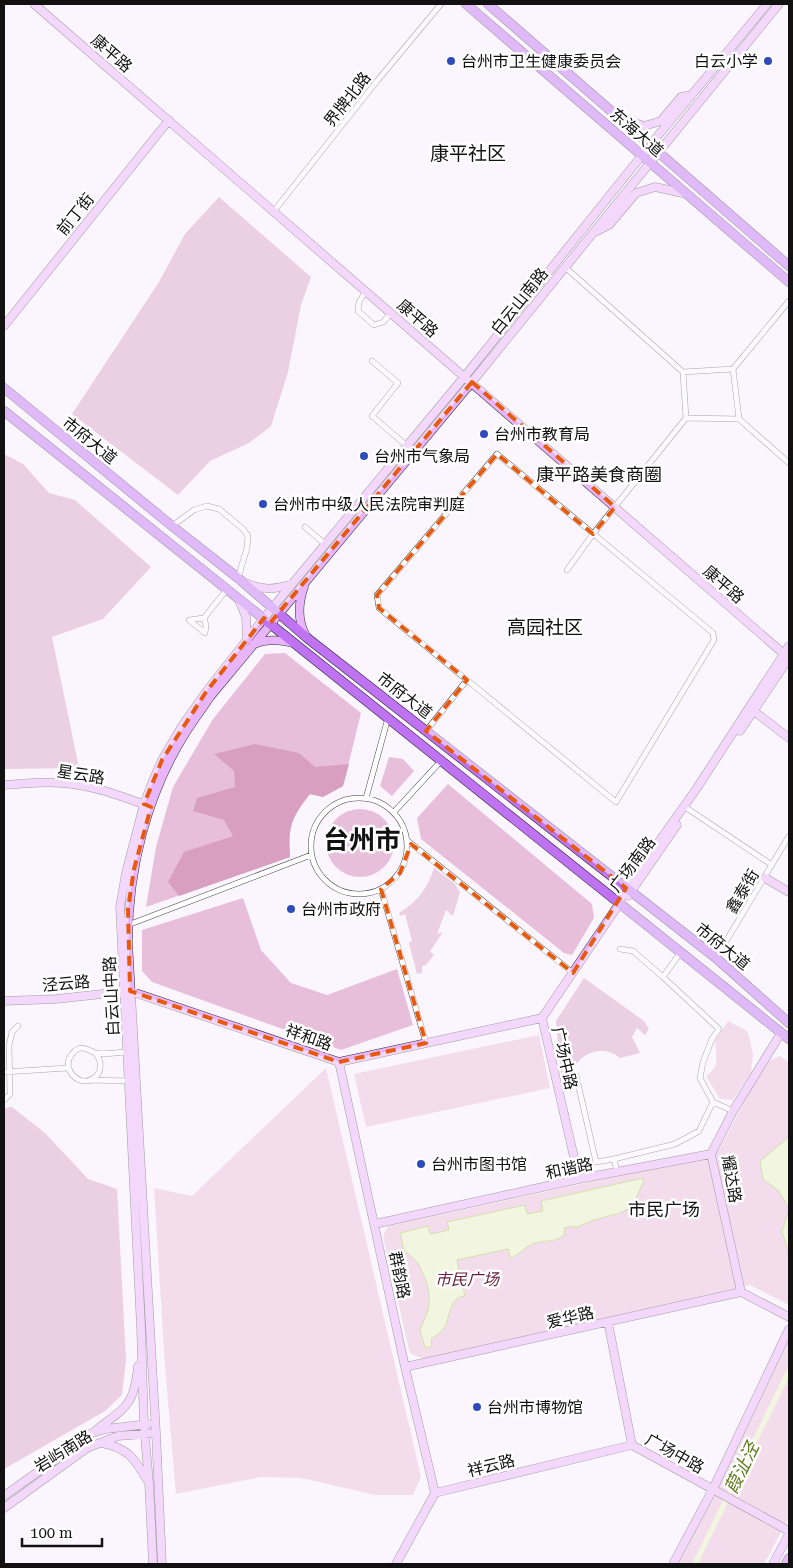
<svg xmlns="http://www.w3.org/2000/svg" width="793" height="1568" font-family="'Roboto Serif','Noto Sans SC',serif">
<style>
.green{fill:#e8bfda}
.forest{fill:#d89fc1}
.water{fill:#e7f3bc;stroke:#a6c647}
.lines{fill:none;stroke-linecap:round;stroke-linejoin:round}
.canal{stroke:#e7f3bc;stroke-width:5.5}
.street-casing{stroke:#444;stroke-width:6}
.secondary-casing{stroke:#333;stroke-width:9}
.primary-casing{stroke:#222;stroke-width:10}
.street{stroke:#fff;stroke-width:5}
.secondary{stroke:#e8b4fa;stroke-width:8}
.primary{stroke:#bf72f1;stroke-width:9}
.marked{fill:none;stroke:#e8590c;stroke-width:4;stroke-dasharray:10 6;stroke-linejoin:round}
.poi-dot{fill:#2f4aba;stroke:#fff;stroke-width:2}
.labels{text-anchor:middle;stroke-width:5;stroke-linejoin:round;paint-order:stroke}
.street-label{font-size:16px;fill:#111;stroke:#fff}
.poi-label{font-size:16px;fill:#111;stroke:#fff;text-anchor:start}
.park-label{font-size:16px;font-style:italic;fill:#66233b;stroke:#fff}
.neighbourhood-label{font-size:18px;fill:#111;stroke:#fff}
.water-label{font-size:18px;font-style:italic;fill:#5f7a1c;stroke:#fff}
.quarter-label{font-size:19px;fill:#111;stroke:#fff}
.town-label{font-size:26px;font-weight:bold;fill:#111;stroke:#fff}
</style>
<rect width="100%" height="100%" fill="#fbf5fe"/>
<path class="green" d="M 285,653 L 361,713 L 343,786 L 323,797 L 310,794 C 291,818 288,826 290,857 L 146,907 L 156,847 L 173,787 L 213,719 L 265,654 Z
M 389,757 L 403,759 L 414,771 L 392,796 L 380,786 Z
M 448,784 L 592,904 L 594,918 L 572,955 L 564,953 L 421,839 L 417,818 Z
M326 843a34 34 0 1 1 68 0a34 34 0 1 1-68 0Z
M 243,898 L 261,950 L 291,983 L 327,995 L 397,969 L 413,1025 L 341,1050 L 152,982 L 142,971 L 142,930 Z
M 728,1021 L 747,1031 L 750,1040 L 753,1055 L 751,1073 L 733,1100 L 720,1099 L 706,1076 C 721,1066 716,1056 715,1041 Z
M 539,1035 L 550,1088 L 366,1127 L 354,1074 Z
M 780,1056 L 789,1063 L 789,1305 L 750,1285 L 424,1359 L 411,1354 L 409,1350 L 383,1236 L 388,1226 L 696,1159 L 720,1148 L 764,1063 Z
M 326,1068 L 421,1477 L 413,1495 L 375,1495 L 302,1478 L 261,1477 L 176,1494 L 165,1367 L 154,1188 L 192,1196 Z
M 789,1329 L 789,1517 L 764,1564 L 673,1564 Z"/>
<path class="forest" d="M 219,197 L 311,277 L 301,305 L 288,372 L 271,426 L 249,443 L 210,461 L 178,495 L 72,414 L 159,282 L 185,234 Z
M 4,454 L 23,464 L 49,493 L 75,500 L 151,567 L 103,619 L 52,637 L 79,768 L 4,769 Z
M 255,744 L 299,753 L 315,767 L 349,764 L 343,786 L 323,797 L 310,794 C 291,818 288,827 290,857 L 179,896 L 168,882 L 184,852 L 233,836 L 224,820 L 193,811 L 197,798 L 235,787 L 234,771 L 214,754 Z
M 434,868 L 454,883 L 460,892 L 453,916 L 446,910 L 437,934 L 443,932 L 430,951 L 434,955 L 426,965 L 422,966 L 422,973 L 417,974 L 409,943 L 412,941 L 405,914 L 401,916 L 399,913 C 417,902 428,888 434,868 Z
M 584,978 L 644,1021 L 649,1029 L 645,1035 L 637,1028 L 632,1037 L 640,1053 L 620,1058 C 608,1048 594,1049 582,1058 C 578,1061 575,1067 571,1071 L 561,1073 L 556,1021 Z
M 12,1107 L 45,1133 L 88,1179 L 117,1189 L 126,1360 L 122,1395 L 105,1411 L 4,1469 L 4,1108 Z"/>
<path class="water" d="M 789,1137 L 789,1253 L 782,1232 L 789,1209 L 779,1191 L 763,1179 L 760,1161 Z
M 643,1178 L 643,1183 L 636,1198 L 628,1209 L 620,1213 L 594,1220 L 575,1228 L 574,1226 L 564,1228 L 565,1234 C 557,1243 545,1240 535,1243 C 525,1246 520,1255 510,1258 L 508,1249 L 457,1260 L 465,1296 C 448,1298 451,1317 444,1328 C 441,1333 435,1336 431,1339 L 432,1346 L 425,1348 L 420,1330 L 429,1308 L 429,1293 L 426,1280 L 418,1263 L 404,1250 L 400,1233 L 428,1226 L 430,1234 L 449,1230 L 447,1222 L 525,1205 L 527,1214 L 543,1211 L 541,1201 Z"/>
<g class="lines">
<path class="canal" d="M 695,1564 L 789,1371"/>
<g class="street-casing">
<path id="street" d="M 274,211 L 377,81 L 441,4
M 565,267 L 683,372
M 366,291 L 359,302 L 358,311 L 374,325 L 383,322 L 391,313
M 372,361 L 398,383 L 372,416 L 407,446
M 733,369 L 789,301
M 739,419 L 789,463
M 172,526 L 194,510 L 207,506 L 219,509 L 243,529 L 248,536 L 247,548 L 238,578
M 305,527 L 325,544
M 567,570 L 593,534 L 686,418 L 683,372 L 733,369 L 739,419 L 686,418
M 204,618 L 206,625 L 205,633 L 189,620 L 204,618 L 227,589
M 426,731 L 467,680 L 616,802 L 714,640 L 713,633 L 497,454 L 377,595 L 379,608 L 467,680
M311 846a48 48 0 1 1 96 0a48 48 0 1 1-96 0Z
M 366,798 L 388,718
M 688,809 L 772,865
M 394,812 L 441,761
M 408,841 L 573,973
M 381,889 L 426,1043
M 128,925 L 311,855
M 620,949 L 633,951 L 663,977
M 680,953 L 663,977 L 719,1029 L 712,1039 L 703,1062 L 700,1078 L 713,1102 L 733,1111
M 716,958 L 789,836
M 96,1054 C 102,1061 102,1072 94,1078 C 79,1089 60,1068 72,1054 C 81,1043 87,1050 96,1053 C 102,1055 120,1052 127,1052
M 4,1072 L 68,1068
M 576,1075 L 596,1162 L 614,1159 L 617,1172
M 90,1080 L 129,1081
M 4,1100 L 10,1094 L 9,1046 L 12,1032 L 18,1026
M 614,1159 L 675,1144 L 699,1131 L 713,1102"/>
</g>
<g class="secondary-casing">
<path id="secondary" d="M 34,4 L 784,654
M 620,118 L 644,126 L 661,121 L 681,97 L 692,95
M 595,232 L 609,225 L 636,193 L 655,187 L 687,194
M 4,326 L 169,120
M 245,583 C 262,590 275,590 292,584
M 304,587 C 298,604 297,620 306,636
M 239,600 L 246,617 L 247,639
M 254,644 C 267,639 279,639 293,643
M 751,709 L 789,738
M 740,731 L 789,658
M 4,785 C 23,784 43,781 62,783 C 92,785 121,796 148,806
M 765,878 L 789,892
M 628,896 L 677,825
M 4,1001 L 56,999 L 130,991 L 339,1062 L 542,1018
M 781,1033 L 733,1111 L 711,1154 L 741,1292 L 789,1317
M 339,1062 L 405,1367 L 435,1493
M 579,1179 L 542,1018 L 619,904 L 626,888 L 697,788 L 789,646
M 375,1224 L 579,1179 L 711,1154
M 608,1322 L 632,1445 L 789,1531
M 405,1367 L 741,1292
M 96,1430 C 126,1407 134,1406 138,1366
M 102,1443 C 128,1448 135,1459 147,1480
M 4,1496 L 92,1433 L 106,1429 L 148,1424
M 4,1508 L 87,1448 L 118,1436 L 156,1433
M 153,1564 L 149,1483 L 144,1425 L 141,1327 L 120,907 L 126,873 L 144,804 L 152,783 L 162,760 L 182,726 L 206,692 L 264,618 L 465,376 L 651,144 L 767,4
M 162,1564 L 156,1433 L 128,942 C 128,869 147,794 186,732 C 194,720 202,709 210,697 L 472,382 L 779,4
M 396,1564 L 435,1493 L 632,1445
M 673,1564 L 713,1489 L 789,1329
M 773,1564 L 789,1534"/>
</g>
<g class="primary-casing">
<path id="primary" d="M 466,4 L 789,282
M 488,4 L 789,266
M 4,388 L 172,526 L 238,578 L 306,637 L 716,958 L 789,1023
M 4,411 L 789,1039
M 786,1564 L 789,1558"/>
</g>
<use href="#street" class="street"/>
<use href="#secondary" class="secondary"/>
<use href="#primary" class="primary"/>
</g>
<path d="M0 0H793V1568H0ZM 472,382 L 615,507 L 593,534 L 497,454 L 377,595 L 379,608 L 467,680 L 426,731 L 626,888 L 573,973 L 411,844 L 400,873 L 381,889 L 426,1043 L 339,1062 L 130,991 L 128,909 L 134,869 L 151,807 L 144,804 L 162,760 L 206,692 L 264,618 L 270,623 Z" fill="#fbf5fe" fill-opacity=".55" fill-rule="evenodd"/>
<path class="marked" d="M 472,382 L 615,507 L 593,534 L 497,454 L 377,595 L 379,608 L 467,680 L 426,731 L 626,888 L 573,973 L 411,844 L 400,873 L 381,889 L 426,1043 L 339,1062 L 130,991 L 128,909 L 134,869 L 151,807 L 144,804 L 162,760 L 206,692 L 264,618 L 270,623 Z"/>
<g class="poi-dot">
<circle cx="451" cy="61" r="5"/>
<circle cx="768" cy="61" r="5"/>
<circle cx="484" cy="434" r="5"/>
<circle cx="364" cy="456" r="5"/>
<circle cx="263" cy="504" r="5"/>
<circle cx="291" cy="909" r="5"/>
<circle cx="421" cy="1164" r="5"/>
<circle cx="477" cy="1407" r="5"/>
</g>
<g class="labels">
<g class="street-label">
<text transform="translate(112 53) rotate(41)" y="6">康平路</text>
<text transform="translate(347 99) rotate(-52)" y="6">界牌北路</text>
<text transform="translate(637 132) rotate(41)" y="6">东海大道</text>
<text transform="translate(75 214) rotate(-51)" y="6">前丁街</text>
<text transform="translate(519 301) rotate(-51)" y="6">白云山南路</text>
<text transform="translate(418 318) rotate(41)" y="6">康平路</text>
<text transform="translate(90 440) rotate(39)" y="6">市府大道</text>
<text transform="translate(724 584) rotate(41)" y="6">康平路</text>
<text transform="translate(405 695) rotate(38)" y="6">市府大道</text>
<text transform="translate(81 774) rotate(9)" y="6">星云路</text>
<text transform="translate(632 864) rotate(-53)" y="6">广场南路</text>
<text transform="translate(742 891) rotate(-59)" y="6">鑫泰街</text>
<text transform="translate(723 946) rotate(39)" y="6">市府大道</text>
<text transform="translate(66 983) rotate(-5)" y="6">泾云路</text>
<text transform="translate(111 996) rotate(-93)" y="6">白云山中路</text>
<text transform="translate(309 1037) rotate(19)" y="6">祥和路</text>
<text transform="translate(565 1058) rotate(77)" y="6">广场中路</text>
<text transform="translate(569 1168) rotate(-12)" y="6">和谐路</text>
<text transform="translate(732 1179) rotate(80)" y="6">耀达路</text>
<text transform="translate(400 1275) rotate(78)" y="6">群韵路</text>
<text transform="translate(570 1317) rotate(-13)" y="6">爱华路</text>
<text transform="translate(63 1451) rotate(-32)" y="6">岩屿南路</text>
<text transform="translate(675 1453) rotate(29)" y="6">广场中路</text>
<text transform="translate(491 1465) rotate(-14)" y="6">祥云路</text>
</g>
<g class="poi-label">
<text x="461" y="67">台州市卫生健康委员会</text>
<text x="758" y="67" text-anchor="end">白云小学</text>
<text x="494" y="440">台州市教育局</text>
<text x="374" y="462">台州市气象局</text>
<text x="273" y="510">台州市中级人民法院审判庭</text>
<text x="301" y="915">台州市政府</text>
<text x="431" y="1170">台州市图书馆</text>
<text x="487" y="1413">台州市博物馆</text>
</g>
<g class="park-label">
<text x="467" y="1285">市民广场</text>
</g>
<g class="neighbourhood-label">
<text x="599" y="481">康平路美食商圈</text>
<text x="664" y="1216">市民广场</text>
</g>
<g class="water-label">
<text transform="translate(742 1468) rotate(-64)" y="6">葭沚泾</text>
</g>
<g class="quarter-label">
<text x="468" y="160">康平社区</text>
<text x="545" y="634">高园社区</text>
</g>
<g class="town-label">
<text x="362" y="849">台州市</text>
</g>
</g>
<rect width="793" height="1568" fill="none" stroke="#111111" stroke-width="10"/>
<path d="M22 1538v8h80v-8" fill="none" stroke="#111111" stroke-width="2.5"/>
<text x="30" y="1538" font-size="15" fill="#111111" stroke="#ffffff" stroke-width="4" paint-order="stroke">100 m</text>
</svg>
